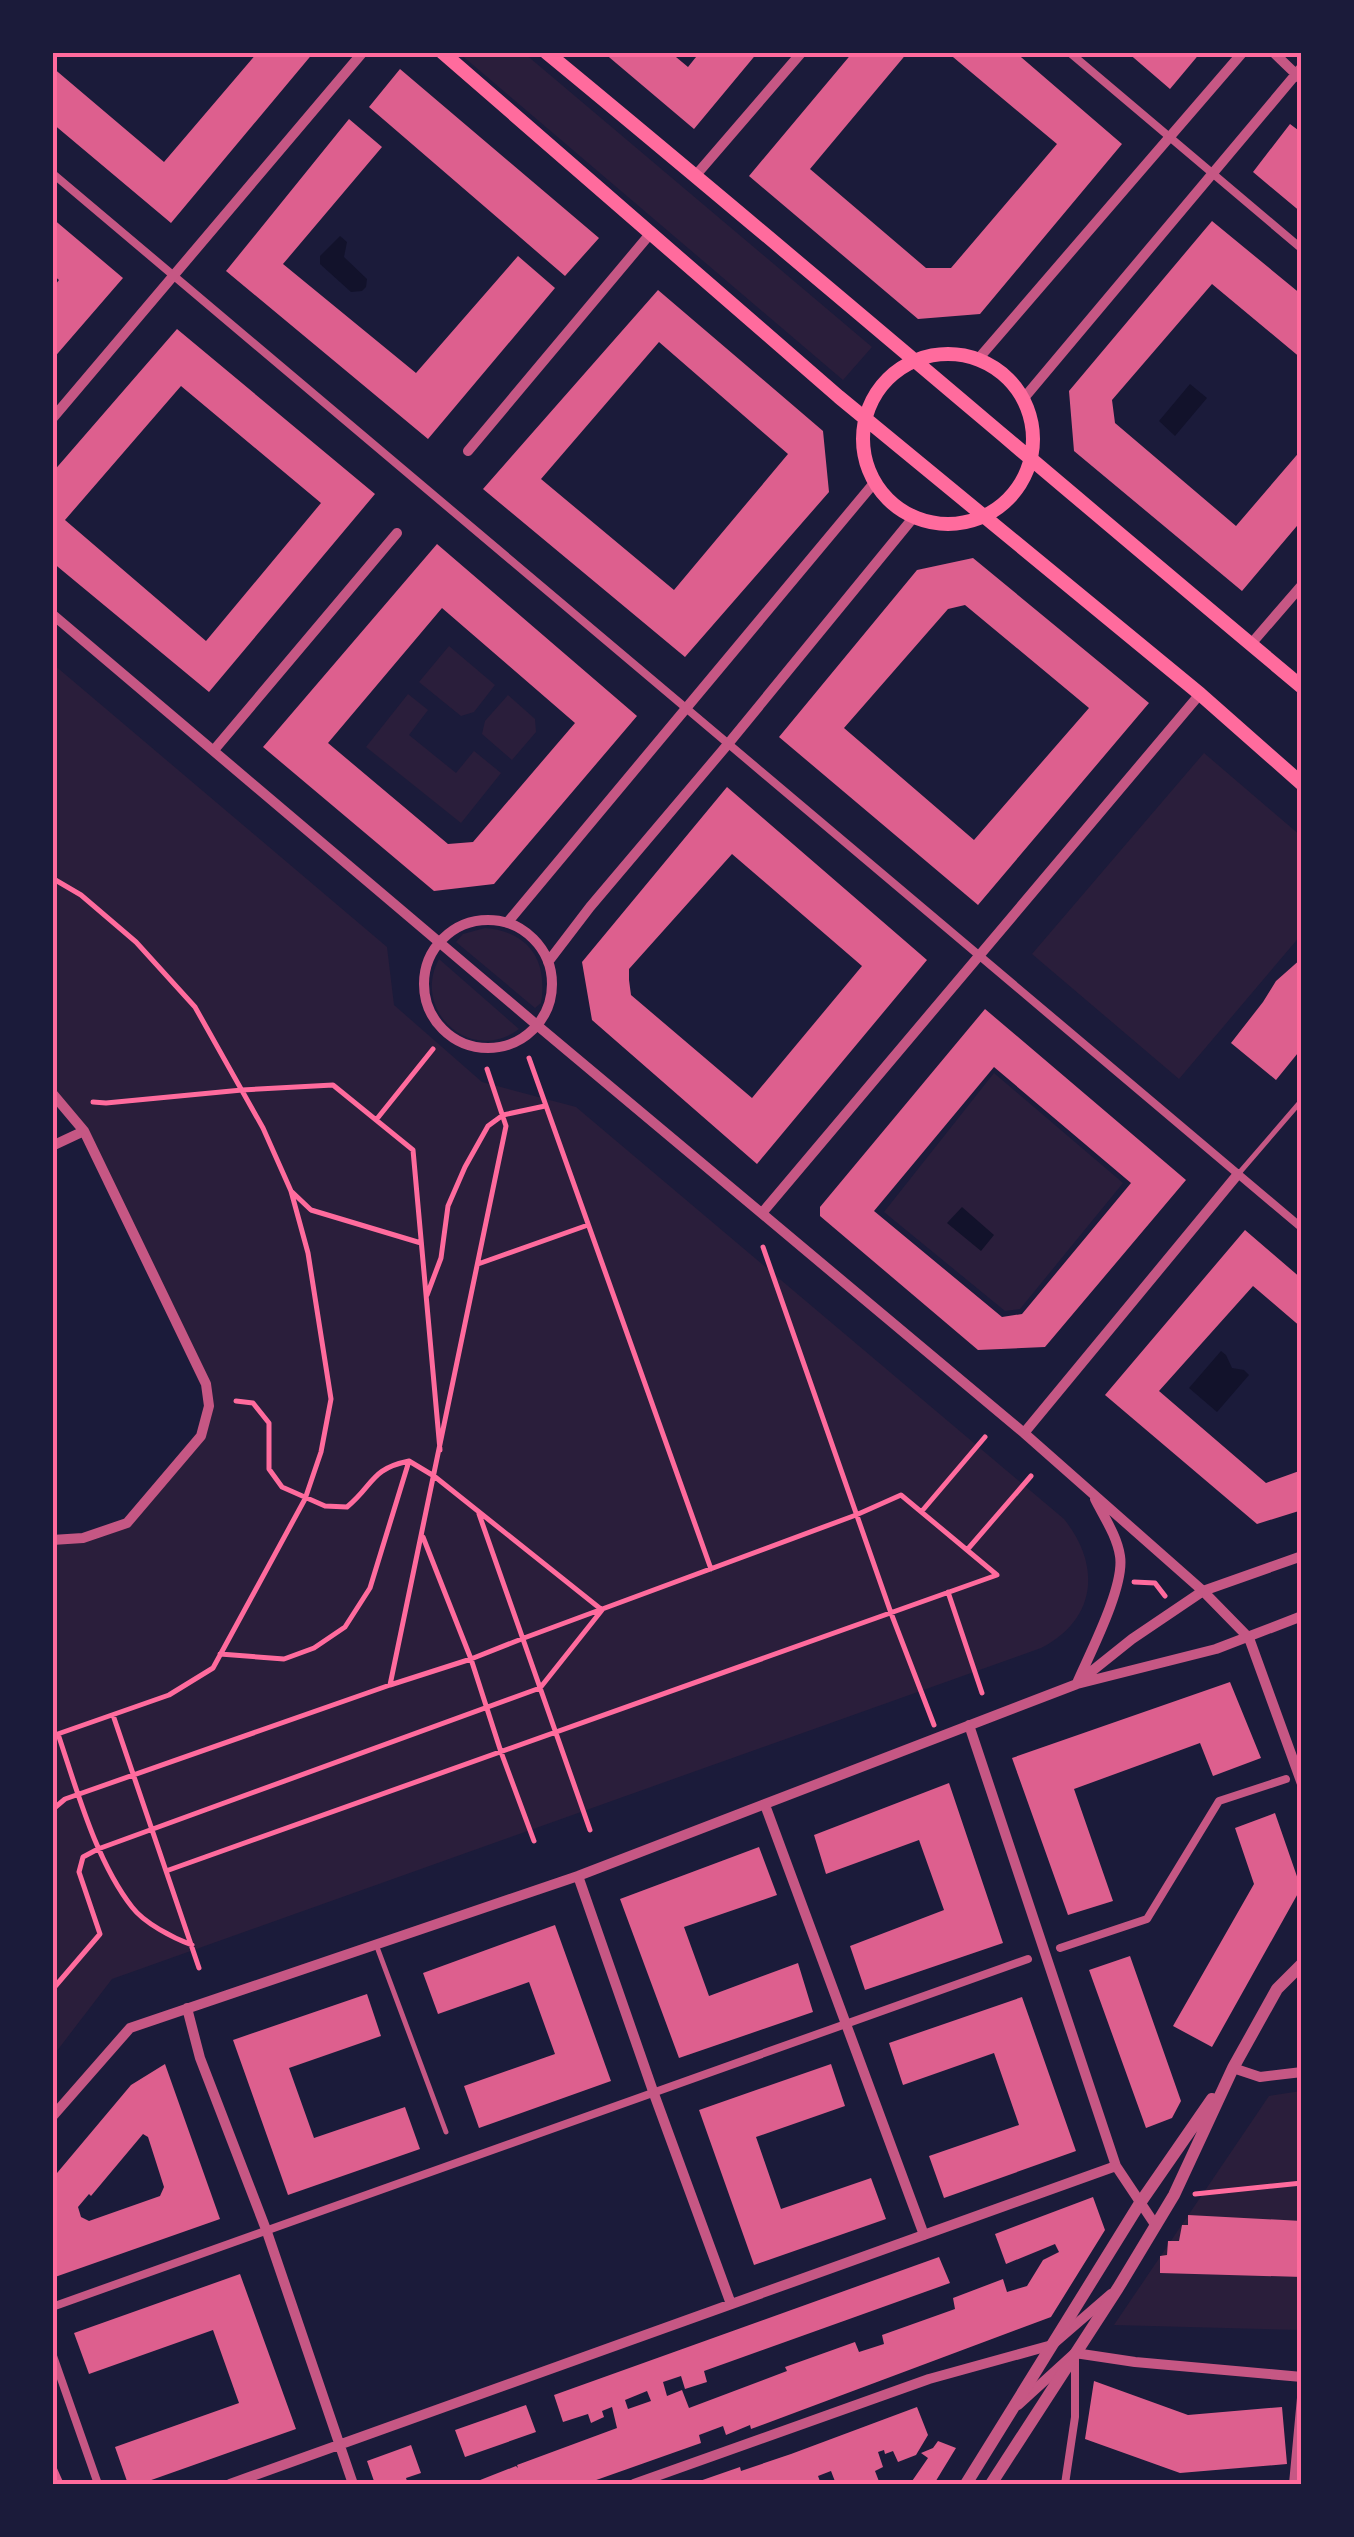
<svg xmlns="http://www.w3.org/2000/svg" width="1354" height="2537" font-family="Commissioner,sans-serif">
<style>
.green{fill:#2a1e3b}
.water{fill:#12122b}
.building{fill:#dd5f8e;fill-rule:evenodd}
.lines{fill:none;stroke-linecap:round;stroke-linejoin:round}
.path{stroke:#ff6b9d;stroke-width:5}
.service{stroke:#c65784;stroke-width:5}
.pedestrian{stroke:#c65784;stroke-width:8}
.minor{stroke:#c65784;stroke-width:10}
.tertiary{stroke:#c65784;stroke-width:12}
.secondary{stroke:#ff6b9d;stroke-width:14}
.neatline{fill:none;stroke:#ff6b9d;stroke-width:4}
</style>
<rect width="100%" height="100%" fill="#1b1b3a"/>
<path class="green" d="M 459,53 L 524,53 L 872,347 L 843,380 Z
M 449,646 L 495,685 L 474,712 L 461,716 L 419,682 Z
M 53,664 L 387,947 L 394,1005 L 482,1082 L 576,1107 L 1064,1519 C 1102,1566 1096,1620 1041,1648 L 112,1979 L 53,2056 L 53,1540 L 127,1523 L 201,1436 L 206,1384 L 84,1131 L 53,1093 Z
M 408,694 L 428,710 L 409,735 L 456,773 L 474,751 L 501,773 L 461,823 L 366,747 Z
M 508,695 L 535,719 L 536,732 L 512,760 L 482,734 L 485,721 Z
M 1204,753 L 1301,836 L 1301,935 L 1179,1079 L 1032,954 Z
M 485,928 C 529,932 548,960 541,1003 L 535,1008 L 456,942 L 463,934 Z
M 439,959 L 519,1029 C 471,1065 411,1011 439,959 Z
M 994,1073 L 1123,1183 L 1020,1309 L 1005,1311 L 884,1212 Z
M 1301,2091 L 1301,2330 L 1114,2325 L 1269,2096 Z"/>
<path class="water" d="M 340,236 L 347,242 L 344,257 L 367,279 L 366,287 L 362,291 L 351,292 L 320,264 L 320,256 Z
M 1190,384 L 1207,398 L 1175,436 L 1159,421 Z
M 962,1207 L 994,1235 L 981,1251 L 947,1223 Z
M 1221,1351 L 1226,1355 L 1232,1368 L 1244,1370 L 1249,1375 L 1217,1412 L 1189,1388 Z"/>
<path class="building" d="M 258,52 L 314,52 L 171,223 L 52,123 L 52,67 L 164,162 Z
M 603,52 L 670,52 L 688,67 L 700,52 L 758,52 L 694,129 Z
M 853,52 L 908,52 L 810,169 L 926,268 L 951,268 L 1057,144 L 947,52 L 1015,52 L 1122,144 L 980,314 L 918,319 L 749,176 Z
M 1127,52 L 1201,52 L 1170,89 Z
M 400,69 L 599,238 L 565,276 L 369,107 Z
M 349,119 L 382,147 L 283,264 L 416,373 L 518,256 L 555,288 L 428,439 L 226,271 Z
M 1290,124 L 1302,133 L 1302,213 L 1253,172 Z
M 52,218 L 123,278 L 52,360 L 52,289 L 59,280 L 52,274 Z
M 1212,221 L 1302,295 L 1302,359 L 1212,284 L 1112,400 L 1115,423 L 1236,526 L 1302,449 L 1302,520 L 1242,591 L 1074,451 L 1069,391 Z
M 658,290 L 823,431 L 829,492 L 685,657 L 483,489 ZM 659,342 L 788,454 L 674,590 L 541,479 Z
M 177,329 L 375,494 L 209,692 L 52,562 L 52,473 ZM 181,386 L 321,503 L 206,641 L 65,520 Z
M 437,544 L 637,716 L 494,884 L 434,891 L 263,747 ZM 442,608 L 575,723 L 473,842 L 448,844 L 328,743 Z
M 973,558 L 1149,703 L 978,905 L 779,737 L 917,570 ZM 965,605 L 1089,708 L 974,840 L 844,728 L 948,609 Z
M 727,787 L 927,960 L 757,1164 L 592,1020 L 582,962 ZM 732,854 L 862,966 L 752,1098 L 631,995 L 629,980 L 629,969 Z
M 1302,958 L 1302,1048 L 1276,1080 L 1231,1043 L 1263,1002 L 1276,981 Z
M 985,1009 L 1186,1180 L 1045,1347 L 978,1350 L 820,1216 L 820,1207 ZM 994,1067 L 1131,1183 L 1022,1314 L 1002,1317 L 874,1211 Z
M 1245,1230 L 1302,1279 L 1302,1328 L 1253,1286 L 1159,1391 L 1266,1483 L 1302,1470 L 1302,1510 L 1257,1524 L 1105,1395 Z
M 1230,1682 L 1261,1758 L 1213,1776 L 1200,1743 L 1074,1789 L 1113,1901 L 1068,1915 L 1012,1758 Z
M 949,1783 L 1003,1943 L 865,1990 L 850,1946 L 944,1910 L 919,1840 L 826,1874 L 814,1835 Z
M 1275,1813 L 1301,1888 L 1212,2047 L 1173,2026 L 1254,1884 L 1235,1828 Z
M 759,1847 L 777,1895 L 684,1927 L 709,1996 L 798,1963 L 813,2012 L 679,2058 L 620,1899 Z
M 555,1925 L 611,2081 L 479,2128 L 464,2086 L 555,2054 L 529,1982 L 438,2014 L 423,1973 Z
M 1130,1956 L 1181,2101 L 1172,2118 L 1146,2128 L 1089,1970 Z
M 367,1994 L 381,2036 L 289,2068 L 314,2138 L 405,2107 L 420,2149 L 288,2195 L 233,2040 Z
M 1022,1997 L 1076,2151 L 944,2198 L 929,2156 L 1019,2125 L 994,2053 L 903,2085 L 889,2043 Z
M 165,2064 L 220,2219 L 55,2277 L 52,2270 L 52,2179 L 131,2085 ZM 143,2134 L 148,2137 L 164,2187 L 160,2196 L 89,2221 L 81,2217 L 78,2207 L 89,2194 L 91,2196 Z
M 831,2064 L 845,2106 L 756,2137 L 781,2209 L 871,2178 L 886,2219 L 754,2265 L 699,2110 Z
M 1093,2197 L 1105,2230 L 1051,2317 L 751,2429 L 750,2425 L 726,2435 L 723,2426 L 699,2435 L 701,2443 L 585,2484 L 470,2484 L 516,2466 L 518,2468 L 517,2465 L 617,2428 L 612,2407 L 602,2411 L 604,2417 L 591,2423 L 588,2414 L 563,2422 L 554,2395 L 939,2257 L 950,2283 L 704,2371 L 707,2382 L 685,2389 L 681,2376 L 663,2382 L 667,2396 L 682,2390 L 689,2408 L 787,2371 L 785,2367 L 855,2342 L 859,2352 L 884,2344 L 882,2335 L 955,2309 L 953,2298 L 1003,2279 L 1007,2292 L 1027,2286 L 1043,2260 L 1059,2252 L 1055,2244 L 1006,2264 L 995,2234 ZM 647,2391 L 651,2401 L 628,2409 L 625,2400 Z
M 1188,2215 L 1302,2221 L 1302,2277 L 1160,2273 L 1160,2256 L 1167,2255 L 1168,2241 L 1179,2241 L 1182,2225 L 1188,2225 Z
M 240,2274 L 296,2429 L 140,2484 L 128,2484 L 115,2447 L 239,2403 L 213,2330 L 89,2374 L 74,2333 Z
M 1094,2381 L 1188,2415 L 1282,2407 L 1287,2464 L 1180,2473 L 1085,2439 Z
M 526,2405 L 536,2432 L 465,2457 L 455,2430 Z
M 917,2407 L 928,2435 L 916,2455 L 898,2462 L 893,2451 L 885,2454 L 884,2450 L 878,2452 L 883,2467 L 875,2471 L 880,2484 L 848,2484 L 846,2481 L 836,2484 L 831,2471 L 818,2476 L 821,2484 L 691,2484 L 740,2467 L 741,2471 L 791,2454 Z
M 938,2441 L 956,2448 L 934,2484 L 910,2484 L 928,2458 L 921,2453 L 933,2448 Z
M 411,2445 L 421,2473 L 406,2478 L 408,2484 L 375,2484 L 367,2461 Z
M 56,2466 L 64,2484 L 52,2484 L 52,2467 Z"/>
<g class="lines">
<path class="path" d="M 52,878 L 81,895 L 136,942 L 195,1007 L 263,1128 L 291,1191 L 308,1253 L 331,1399 L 321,1452 L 305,1499 L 213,1668 L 169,1695 L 52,1736
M 529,1058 L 711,1569
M 93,1102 L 106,1103 L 242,1090 L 333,1085 L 413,1150 L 440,1450
M 376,1120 L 433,1049
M 291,1191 L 311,1210 L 421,1243
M 763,1247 L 891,1613 L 934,1725
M 478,1264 L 588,1225
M 427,1295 L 441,1258 L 448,1206 L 465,1167 L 488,1126 L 503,1115 L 545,1106
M 922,1511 L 985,1437
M 479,1514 L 590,1830
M 423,1537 L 471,1659 L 501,1752 L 534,1841
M 1134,1582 L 1155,1583 L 1165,1596
M 948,1592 L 982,1693
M 220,1654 L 284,1659 L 314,1648 L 345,1627 L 370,1588 L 409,1461
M 390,1685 L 506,1126 L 487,1069
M 113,1715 L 199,1968
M 58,1734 C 77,1790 96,1861 132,1907 C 144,1923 173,1938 192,1945
M 52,1810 L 65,1799 L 390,1685 L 471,1659 L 524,1638 L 856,1515 L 901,1495 L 967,1550
M 166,1871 L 997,1575 L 967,1550 L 1031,1476
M 52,1990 L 100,1934 L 79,1872 L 83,1857 L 98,1849 L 540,1688 L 602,1610 L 434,1476 L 409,1461 C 370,1469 374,1485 347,1507 L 325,1506 L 282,1487 L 269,1469 L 269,1423 L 253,1403 L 236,1401
M 1195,2194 L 1302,2183"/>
<path class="service" d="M 1240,1172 L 1302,1100
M 377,1947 L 446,2132"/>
<path class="pedestrian" d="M 1069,52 L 1302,249
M 52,173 L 1302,1228
M 1060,1948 L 1147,1919 L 1219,1801 L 1286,1779
M 52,2307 L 1028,1959
M 52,2353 L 98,2484
M 1065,2484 L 1075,2417 L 1075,2357"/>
<path class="minor" d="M 1273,52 L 1302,80
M 696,175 L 802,52
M 979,358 L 1243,52
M 1024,398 L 1302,67
M 52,419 L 363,52
M 468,451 L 650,234
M 52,614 L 538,1026 L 1024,1433 L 1203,1591 L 1249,1638 L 1302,1784
M 1251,644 L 1302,585
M 214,750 L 397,533
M424 984a64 64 0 1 1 128 0a64 64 0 1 1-128 0Z
M 507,923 L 874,483
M 548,962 L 590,907 L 728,744 L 913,518
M 52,1093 L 84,1131 L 206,1384 L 209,1406 L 201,1436 L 127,1523 L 83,1538 L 52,1540
M 52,1146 L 84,1131
M 762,1213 L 1200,694
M 1024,1433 L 1238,1174
M 1082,1679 L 1132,1639 L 1203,1591 L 1302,1556
M 1077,1683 C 1090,1653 1125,1586 1120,1556 C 1117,1536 1104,1517 1095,1499
M 969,1725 L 1116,2166 L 1156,2226
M 765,1805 L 924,2235
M 578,1876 L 654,2094 L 731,2304
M 187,2008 L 200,2058 L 267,2232 L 353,2484
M 1233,2068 L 1260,2077 L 1302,2072
M 52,2117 L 130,2028 L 578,1876 L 1077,1684 L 1216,1649 L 1302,1616
M 1018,2405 L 1075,2353 L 1135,2362 L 1302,2377
M 230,2484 L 1116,2166
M 634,2484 L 929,2379 L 1052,2345 L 1111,2294
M 1294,2484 L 1302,2398"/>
<path class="tertiary" d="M 966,2484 L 1140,2203 L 1212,2099
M 991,2484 L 1118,2288 L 1174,2195 L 1233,2068 L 1277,1989 L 1302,1964"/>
<path class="secondary" d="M 442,52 L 839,397 L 1200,694 L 1302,784
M 546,52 C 800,261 1049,476 1302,687
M863 439a85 85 0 1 1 170 0a85 85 0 1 1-170 0Z"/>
</g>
<rect width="1354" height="2537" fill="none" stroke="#1b1b3a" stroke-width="110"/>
<rect x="55" y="55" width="1244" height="2427" class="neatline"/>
</svg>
